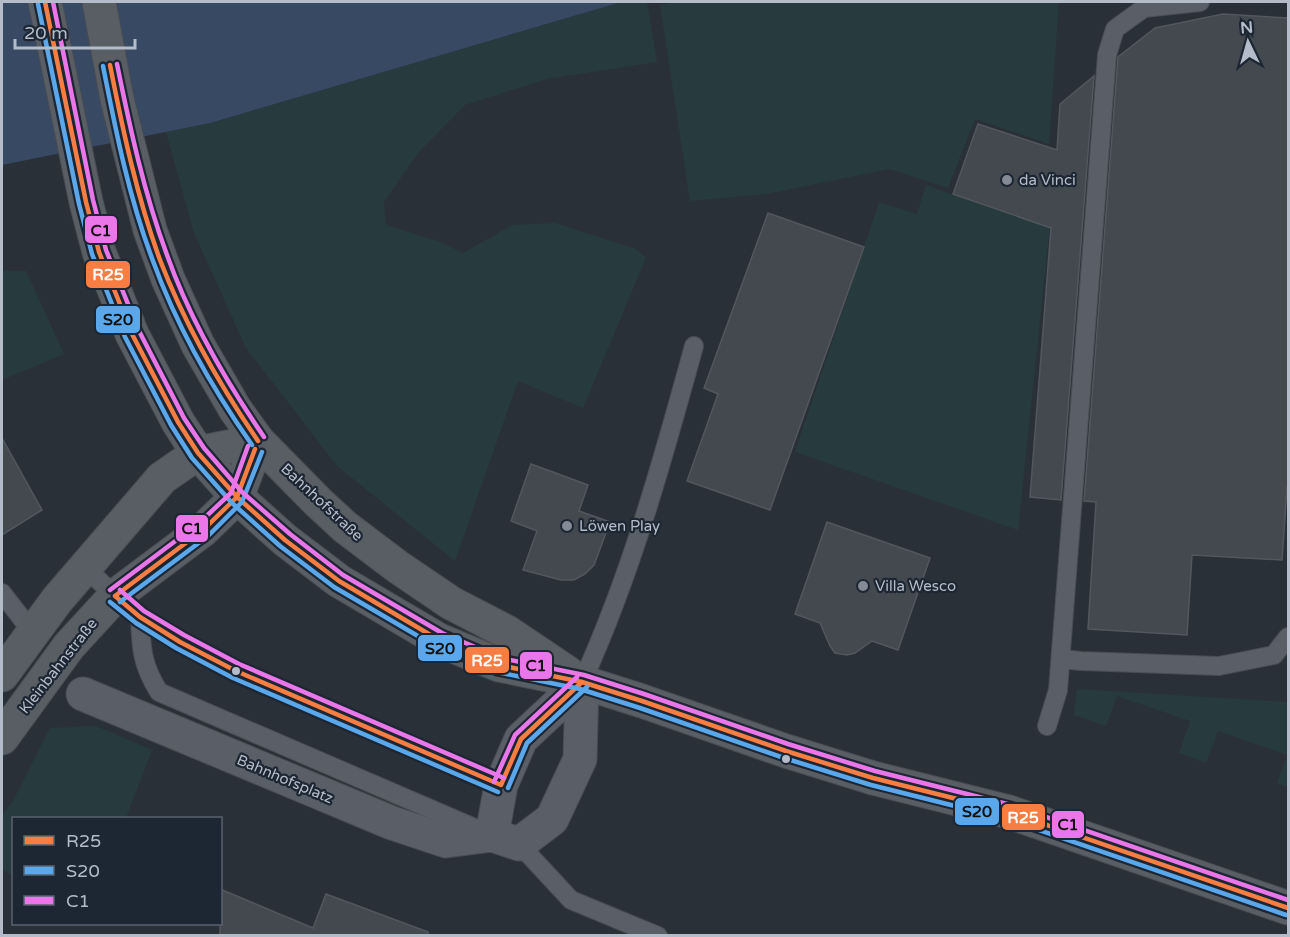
<svg xmlns="http://www.w3.org/2000/svg" width="1290" height="937" font-family="'Varela Round',sans-serif">
<style>
.green{fill:#273a3e}
.water{fill:#384963}
.building{fill:#444950;stroke:#52575f;stroke-width:1.5}
.lines{fill:none;stroke-linecap:round;stroke-linejoin:round}
.lane-casing{stroke:#484c53;stroke-width:20}
.street-casing{stroke:#484c53;stroke-width:35}
.secondary-casing{stroke:#484c53;stroke-width:35}
.lane{stroke:#5a5e66;stroke-width:18}
.street{stroke:#5a5e66;stroke-width:33}
.secondary{stroke:#595d64;stroke-width:33}
.bus-1-casing{stroke:#1d2633;stroke-width:9}
.bus-2-casing{stroke:#1d2633;stroke-width:9}
.bus-3-casing{stroke:#1d2633;stroke-width:9}
.bus-1{stroke:#f77d43;stroke-width:4.5}
.bus-2{stroke:#5aa8eb;stroke-width:4.5}
.bus-3{stroke:#eb76e9;stroke-width:4.5}
.poi-dot{fill:#848b96;stroke:#1d2633;stroke-width:2}
.bus-dot{fill:#b4bcc9;stroke:#1d2633;stroke-width:2}
.labels{text-anchor:middle;stroke-width:4.5;stroke-linejoin:round;paint-order:stroke}
.poi-label{font-size:15px;fill:#b4bcc9;stroke:#1d2633;text-anchor:start}
.street-label{font-size:15px;fill:#b4bcc9;stroke:#1d2633}
.line-badge{stroke:#1d2633;stroke-width:2}
.badge-label{font-size:16px;text-anchor:middle;font-weight:bold;fill:#fff}
.pale-badge-label{font-size:16px;text-anchor:middle;font-weight:bold;fill:#111}
</style>
<rect width="100%" height="100%" fill="#2a3038"/>
<path class="green" d="M 620,2 L 647,2 L 657,62 L 547,79 L 465,105 L 418,153 L 384,202 L 386,225 L 441,242 L 463,253 L 512,225 L 555,223 L 636,249 L 646,258 L 583,408 L 518,381 L 455,561 L 337,466 L 246,348 L 194,233 L 166,132 Z
M 676,2 L 1059,2 L 1049,144 L 975,119 L 948,188 L 889,169 L 767,194 L 690,201 L 660,5 Z
M 926,185 L 1025,220 L 1029,209 L 1051,216 L 1018,530 L 795,452 L 879,202 L 917,214 Z
M 2,271 L 26,271 L 64,354 L 2,380 Z
M 1077,689 L 1288,702 L 1288,787 L 1277,783 L 1287,755 L 1218,731 L 1206,763 L 1179,753 L 1190,721 L 1117,696 L 1106,726 L 1074,715 Z
M 96,726 L 152,750 L 126,818 L 14,818 L 13,875 L 2,870 L 2,814 L 12,803 L 50,728 Z"/>
<path class="water" d="M 2,2 L 621,2 L 210,123 L 2,165 Z"/>
<path class="building" d="M 1223,14 L 1288,18 L 1288,487 L 1287,487 L 1282,560 L 1192,555 L 1187,635 L 1088,629 L 1096,502 L 1084,501 L 1118,57 L 1155,28 Z
M 1094,76 L 1061,500 L 1030,497 L 1051,228 L 953,194 L 978,124 L 1057,150 L 1060,104 Z
M 768,213 L 864,247 L 770,510 L 687,481 L 718,394 L 704,388 Z
M 2,438 L 42,510 L 2,535 Z
M 531,464 L 588,485 L 579,511 L 610,522 L 594,565 L 585,574 L 574,580 L 561,580 L 523,570 L 537,531 L 511,521 Z
M 827,522 L 930,558 L 898,650 L 872,641 L 855,653 L 847,655 L 835,653 L 830,646 L 820,623 L 795,614 Z
M 220,889 L 313,928 L 326,894 L 428,932 L 428,936 L 220,936 Z"/>
<g class="lines">
<g class="lane-casing">
<path id="lane" d="M 86,568 L 115,596 L 140,617 L 180,642 L 236,671 L 501,785
M 2,593 L 33,633
M 140,617 C 141,648 142,665 159,692 L 484,832
M 1061,659 L 1081,661 L 1219,666 L 1274,655 L 1288,637
M 582,682 C 631,575 663,459 694,346
M 1047,726 L 1058,690 L 1107,55 L 1115,29 L 1144,8 L 1200,2
M 519,844 L 571,900 L 658,936"/>
</g>
<g class="street-casing">
<path id="street" d="M 83,694 L 392,823 L 446,841 L 492,835 L 519,844 L 552,819 L 580,759 L 582,682
M 492,835 L 501,785 L 521,739 L 582,682"/>
</g>
<g class="secondary-casing">
<path id="secondary" d="M 45,2 L 86,202 L 99,252 L 132,334 L 178,422 L 198,453 L 237,497 L 285,540 L 339,581 L 439,640 L 499,665 L 582,682 L 642,701 L 786,751 L 873,778 L 1009,812 L 1288,908
M 99,2 L 117,99 L 150,230 L 168,279 L 198,345 L 235,409 L 258,441 L 318,502 L 345,527 L 398,567 L 451,603 L 507,632 L 568,673
M 2,675 L 57,600 L 162,478 L 198,453 L 258,441
M 2,738 L 69,646 L 115,596 L 203,530 L 237,497 L 258,441"/>
</g>
<use href="#lane" class="lane"/>
<use href="#street" class="street"/>
<use href="#secondary" class="secondary"/>
<g class="bus-1-casing">
<path id="bus-1" d="M 45,2 L 86,202 L 99,252 L 132,334 L 178,422 L 198,453 L 237,497 L 285,540 L 339,581 L 439,640 L 499,665 L 582,682 L 642,701 L 786,751 L 873,778 L 1009,812 L 1288,908
M 110,65 C 123,131 137,197 160,260 C 185,325 219,384 258,441
M 115,596 L 140,617 L 180,642 L 236,671 L 501,785
M 115,596 L 203,530 L 237,497 L 255,449
M 501,785 L 521,739 L 582,682"/>
</g>
<g class="bus-2-casing">
<path id="bus-2" d="M 38,4 L 79,204 L 92,254 L 125,337 L 171,425 L 192,458 L 232,503 L 280,546 L 334,587 L 435,646 L 497,672 L 580,689 L 640,708 L 784,758 L 871,785 L 1007,819 L 1286,915
M 103,66 C 116,132 129,198 153,261 C 177,327 212,388 252,445
M 110,602 L 136,623 L 176,648 L 233,678 L 498,792
M 120,602 L 208,536 L 242,502 L 262,452
M 508,788 L 527,743 L 587,687"/>
</g>
<g class="bus-3-casing">
<path id="bus-3" d="M 53,2 L 93,200 L 106,250 L 139,331 L 184,418 L 204,448 L 242,492 L 290,534 L 343,575 L 442,633 L 501,658 L 584,675 L 644,694 L 788,744 L 875,771 L 1011,805 L 1288,900
M 117,64 C 130,128 144,193 167,255 C 190,320 225,380 264,437
M 110,590 L 198,524 L 231,493 L 248,446
M 120,590 L 144,611 L 184,635 L 239,664 L 504,778
M 494,782 L 515,735 L 577,677"/>
</g>
<use href="#bus-1" class="bus-1"/>
<use href="#bus-2" class="bus-2"/>
<use href="#bus-3" class="bus-3"/>
</g>
<g class="poi-dot">
<circle cx="1007" cy="180" r="6"/>
<circle cx="567" cy="526" r="6"/>
<circle cx="863" cy="586" r="6"/>
</g>
<g class="bus-dot">
<circle cx="236" cy="671" r="5"/>
<circle cx="786" cy="759" r="5"/>
</g>
<g class="labels">
<g class="poi-label">
<text x="1019" y="185">da Vinci</text>
<text x="579" y="531">Löwen Play</text>
<text x="875" y="591">Villa Wesco</text>
</g>
<g class="street-label">
<text transform="translate(322 502) rotate(43)" y="5">Bahnhofstraße</text>
<text transform="translate(58 666) rotate(-52)" y="5">Kleinbahnstraße</text>
<text transform="translate(285 779) rotate(23)" y="5">Bahnhofsplatz</text>
</g>
</g>
<g class="line-badge">
<rect x="84" y="215" width="34" height="29" rx="6" fill="#eb76e9"/>
<rect x="85" y="260" width="46" height="29" rx="6" fill="#f77d43"/>
<rect x="95" y="305" width="46" height="29" rx="6" fill="#5aa8eb"/>
<rect x="175" y="514" width="34" height="29" rx="6" fill="#eb76e9"/>
<rect x="417" y="634" width="46" height="28" rx="6" fill="#5aa8eb"/>
<rect x="464" y="646" width="46" height="28" rx="6" fill="#f77d43"/>
<rect x="519" y="651" width="34" height="29" rx="6" fill="#eb76e9"/>
<rect x="954" y="797" width="46" height="29" rx="6" fill="#5aa8eb"/>
<rect x="1001" y="803" width="45" height="28" rx="6" fill="#f77d43"/>
<rect x="1051" y="810" width="34" height="29" rx="6" fill="#eb76e9"/>
</g>
<g class="badge-label">
<text x="108" y="280">R25</text>
<text x="487" y="666">R25</text>
<text x="1023" y="823">R25</text>
</g>
<g class="pale-badge-label">
<text x="101" y="236">C1</text>
<text x="118" y="325">S20</text>
<text x="192" y="534">C1</text>
<text x="440" y="654">S20</text>
<text x="536" y="671">C1</text>
<text x="977" y="817">S20</text>
<text x="1068" y="830">C1</text>
</g>
<rect width="1290" height="937" fill="none" stroke="#b4bcc9" stroke-width="6"/>
<rect x="12" y="817" width="210" height="108" fill="#1d2633" stroke="#59626f" stroke-width="1.5"/>
<rect x="24" y="836" width="30" height="9" fill="#f77d43" stroke="#59626f" stroke-width="1.5"/>
<text x="66" y="847" font-size="18" fill="#b4bcc9">R25</text>
<rect x="24" y="866" width="30" height="9" fill="#5aa8eb" stroke="#59626f" stroke-width="1.5"/>
<text x="66" y="877" font-size="18" fill="#b4bcc9">S20</text>
<rect x="24" y="896" width="30" height="9" fill="#eb76e9" stroke="#59626f" stroke-width="1.5"/>
<text x="66" y="907" font-size="18" fill="#b4bcc9">C1</text>
<g transform="translate(1248 42) rotate(355)" stroke="#1d2633" stroke-width="4.5" paint-order="stroke">
<path d="M0-4.5L10 22L0 15L-10 22Z" fill="#b4bcc9"/>
<text y="-9" font-size="16" font-weight="bold" text-anchor="middle" fill="#b4bcc9">N</text>
</g>
<path d="M15 39v9h120v-9" fill="none" stroke="#b4bcc9" stroke-width="3"/>
<text x="24" y="39" font-size="18" fill="#b4bcc9" stroke="#1d2633" stroke-width="4.5" paint-order="stroke">20 m</text>
</svg>
